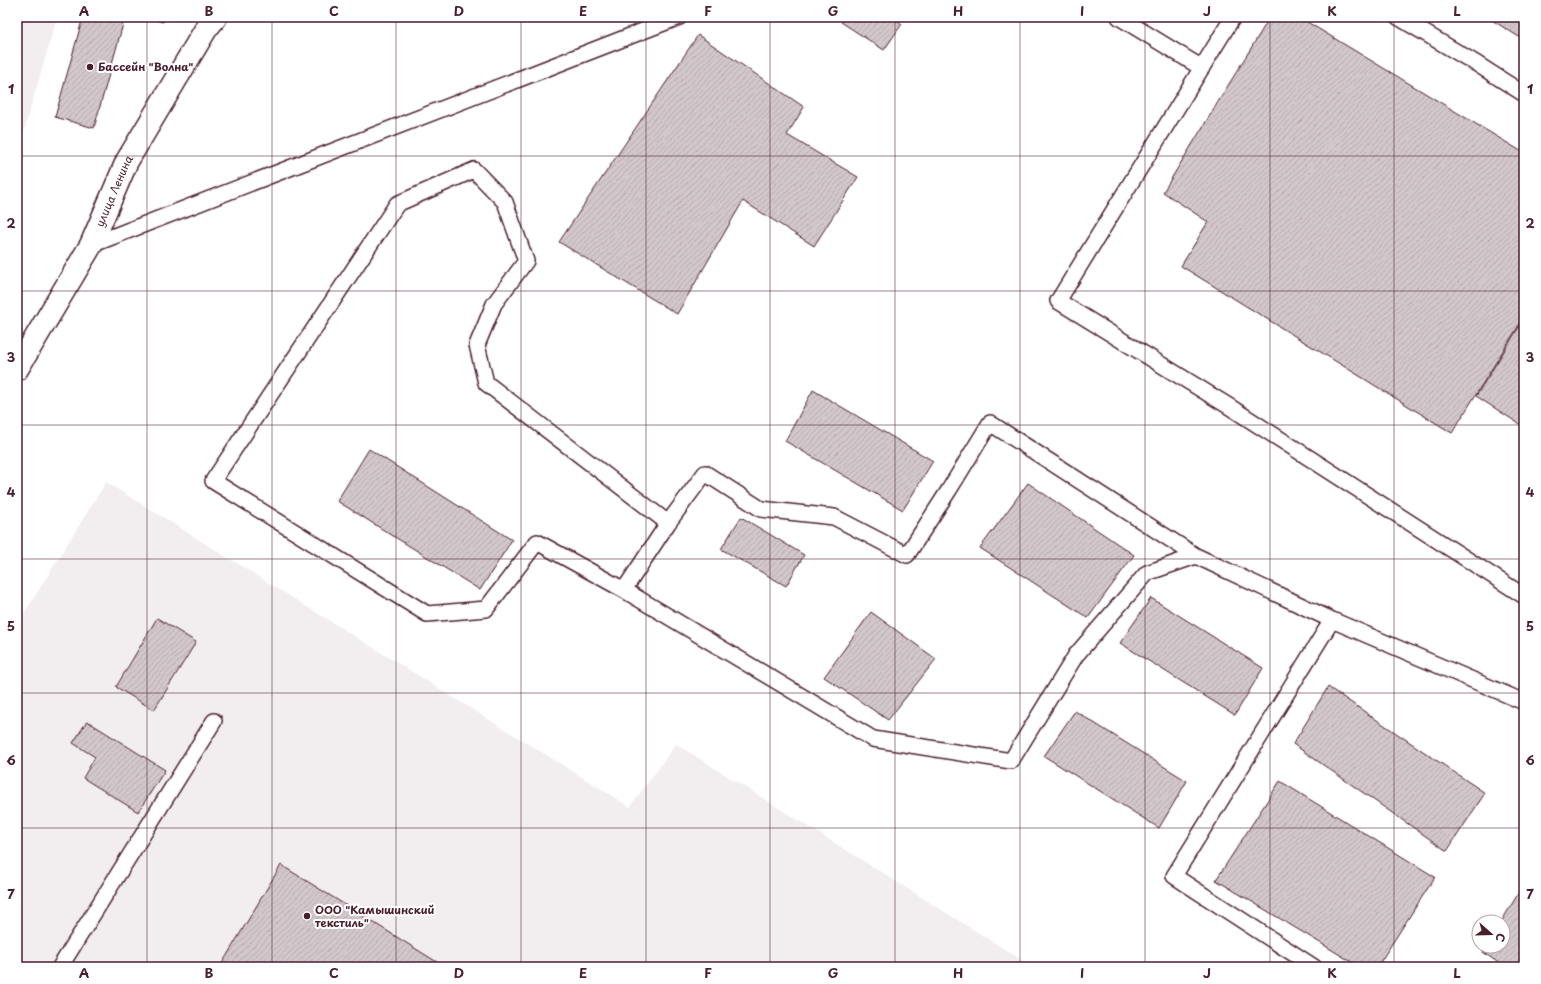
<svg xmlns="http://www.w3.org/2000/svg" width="1541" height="984" font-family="'Playpen Sans',sans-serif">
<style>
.built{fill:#f2eeef}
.building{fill:url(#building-hatch);stroke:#4a1f2b}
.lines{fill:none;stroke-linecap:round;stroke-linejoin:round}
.lane-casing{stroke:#4a1f2b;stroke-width:18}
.street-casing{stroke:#4a1f2b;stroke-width:25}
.lane{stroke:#fff;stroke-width:15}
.street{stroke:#fff;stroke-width:22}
.grid{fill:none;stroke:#4a1f2b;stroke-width:1;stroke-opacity:0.55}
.poi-dot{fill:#4a1f2b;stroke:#fff;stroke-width:1.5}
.labels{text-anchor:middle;stroke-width:4;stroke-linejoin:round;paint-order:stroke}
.poi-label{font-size:11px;font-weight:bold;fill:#4a1f2b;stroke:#fff;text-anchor:start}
.street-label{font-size:11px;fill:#4a1f2b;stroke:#fff}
.neatline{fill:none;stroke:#4a1f2b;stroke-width:1.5}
.grid-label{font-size:13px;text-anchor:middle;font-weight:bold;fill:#4a1f2b}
</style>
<defs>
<pattern id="building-hatch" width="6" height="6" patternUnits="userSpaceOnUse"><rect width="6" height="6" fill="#d2c7cb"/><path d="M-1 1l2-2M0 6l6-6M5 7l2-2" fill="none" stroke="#b6aaae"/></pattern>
</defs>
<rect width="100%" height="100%" fill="#fff"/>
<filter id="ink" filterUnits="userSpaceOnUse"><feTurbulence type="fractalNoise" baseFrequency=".025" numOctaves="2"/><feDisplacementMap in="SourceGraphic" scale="8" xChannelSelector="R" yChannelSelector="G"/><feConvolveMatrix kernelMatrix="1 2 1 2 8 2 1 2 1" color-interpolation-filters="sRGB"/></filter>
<g filter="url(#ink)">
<path class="built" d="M 17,17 L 57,17 L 17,155 Z
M 106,482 L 630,807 L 676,744 L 1033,967 L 17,967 L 17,625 Z"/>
<path class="building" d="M 83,17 L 125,17 L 94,128 L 55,117 Z
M 144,17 L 165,17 L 163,22 Z
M 846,17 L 893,17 L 902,24 L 884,50 L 841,22 Z
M 1270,17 L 1299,17 L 1524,153 L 1524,317 L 1452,433 L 1181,266 L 1208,222 L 1163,192 Z
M 1487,17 L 1524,17 L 1524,40 Z
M 698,35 L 804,107 L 787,135 L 858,177 L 814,246 L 743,201 L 677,314 L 559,242 Z
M 1524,319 L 1524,427 L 1476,396 Z
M 813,390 L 933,461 L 903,510 L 785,441 Z
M 369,449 L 512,540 L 480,590 L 337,501 Z
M 1028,483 L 1134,555 L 1088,618 L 980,548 Z
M 741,517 L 804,555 L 786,586 L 721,549 Z
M 1151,598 L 1263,668 L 1235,715 L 1120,643 Z
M 871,612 L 936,659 L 888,720 L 824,677 Z
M 157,618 L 196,642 L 154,710 L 116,687 Z
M 1328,687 L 1485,793 L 1447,851 L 1293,744 Z
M 1075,711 L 1187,781 L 1159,828 L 1044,756 Z
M 87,721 L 165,770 L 138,812 L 83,778 L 95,757 L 73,743 Z
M 1280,781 L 1435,877 L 1377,967 L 1360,967 L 1216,880 Z
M 281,865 L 445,967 L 220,967 Z
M 1524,884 L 1524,967 L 1504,967 L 1483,952 L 1486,946 L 1503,946 L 1503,922 L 1501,922 Z"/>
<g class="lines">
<g class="lane-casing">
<path id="lane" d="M 1119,17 L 1202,68
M 1233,17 L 1058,301 L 1230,407 L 1524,596
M 1398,17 L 1477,64 L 1524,94
M 91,245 L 679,17
M 668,523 L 486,383 L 477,345 L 494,304 L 526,261 L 505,202 L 474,170 L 397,204 L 213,481 L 427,614 L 486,609 L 537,542 L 624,590 L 873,739 L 1011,761 L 1076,655 L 1147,573 L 1196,556
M 624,590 L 668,523 L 705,473 L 761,509 L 834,517 L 907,555 L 949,490 L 990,423 L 1196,556 L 1332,620 L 1524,702
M 60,967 L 214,721
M 1314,967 L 1174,876 L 1332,620"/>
</g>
<g class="street-casing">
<g id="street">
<path id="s1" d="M 17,369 L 91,245 L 127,161 L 206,29 L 216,17"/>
</g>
</g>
<use href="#lane" class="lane"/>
<use href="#street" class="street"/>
</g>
</g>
<path class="grid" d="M 147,17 L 147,967M 272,17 L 272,967M 396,17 L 396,967M 521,17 L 521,967M 646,17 L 646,967M 770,17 L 770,967M 895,17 L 895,967M 1020,17 L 1020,967M 1145,17 L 1145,967M 1270,17 L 1270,967M 1394,17 L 1394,967M 17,156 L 1524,156M 17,291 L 1524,291M 17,425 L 1524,425M 17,559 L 1524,559M 17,693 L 1524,693M 17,828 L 1524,828"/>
<g class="poi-dot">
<circle cx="90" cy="67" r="4"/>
<circle cx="307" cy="916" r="4"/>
</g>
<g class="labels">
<g class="poi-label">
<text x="98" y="71">Бассейн "Волна"</text>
<text x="315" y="914">ООО "Камышинский<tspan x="315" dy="13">текстиль"</tspan></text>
</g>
<g class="street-label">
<text dy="4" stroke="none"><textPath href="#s1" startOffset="203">улица Ленина</textPath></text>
</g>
</g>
<rect width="1541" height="984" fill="none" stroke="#fff" stroke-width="44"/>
<g transform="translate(1491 934) rotate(110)"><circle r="19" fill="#ffffff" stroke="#b7a5aa"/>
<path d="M0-3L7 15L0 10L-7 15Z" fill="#4a1f2b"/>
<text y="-6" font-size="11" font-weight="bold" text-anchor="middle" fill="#4a1f2b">С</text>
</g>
<rect x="22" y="22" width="1497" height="940" class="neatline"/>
<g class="grid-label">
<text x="84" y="16">A</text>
<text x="209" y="16">B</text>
<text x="334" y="16">C</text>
<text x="459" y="16">D</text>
<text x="583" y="16">E</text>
<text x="708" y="16">F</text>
<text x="833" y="16">G</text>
<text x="958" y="16">H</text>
<text x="1082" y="16">I</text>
<text x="1207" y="16">J</text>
<text x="1332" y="16">K</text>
<text x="1457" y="16">L</text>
<text x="11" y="94">1</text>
<text x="1530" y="94">1</text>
<text x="11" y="228">2</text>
<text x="1530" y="228">2</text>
<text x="11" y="362">3</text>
<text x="1530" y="362">3</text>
<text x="11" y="497">4</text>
<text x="1530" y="497">4</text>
<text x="11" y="631">5</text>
<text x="1530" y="631">5</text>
<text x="11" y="765">6</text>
<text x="1530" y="765">6</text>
<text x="11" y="899">7</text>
<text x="1530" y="899">7</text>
<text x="84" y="978">A</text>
<text x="209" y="978">B</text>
<text x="334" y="978">C</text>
<text x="459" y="978">D</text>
<text x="583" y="978">E</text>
<text x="708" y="978">F</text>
<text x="833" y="978">G</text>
<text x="958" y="978">H</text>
<text x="1082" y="978">I</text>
<text x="1207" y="978">J</text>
<text x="1332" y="978">K</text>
<text x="1457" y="978">L</text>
</g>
</svg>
